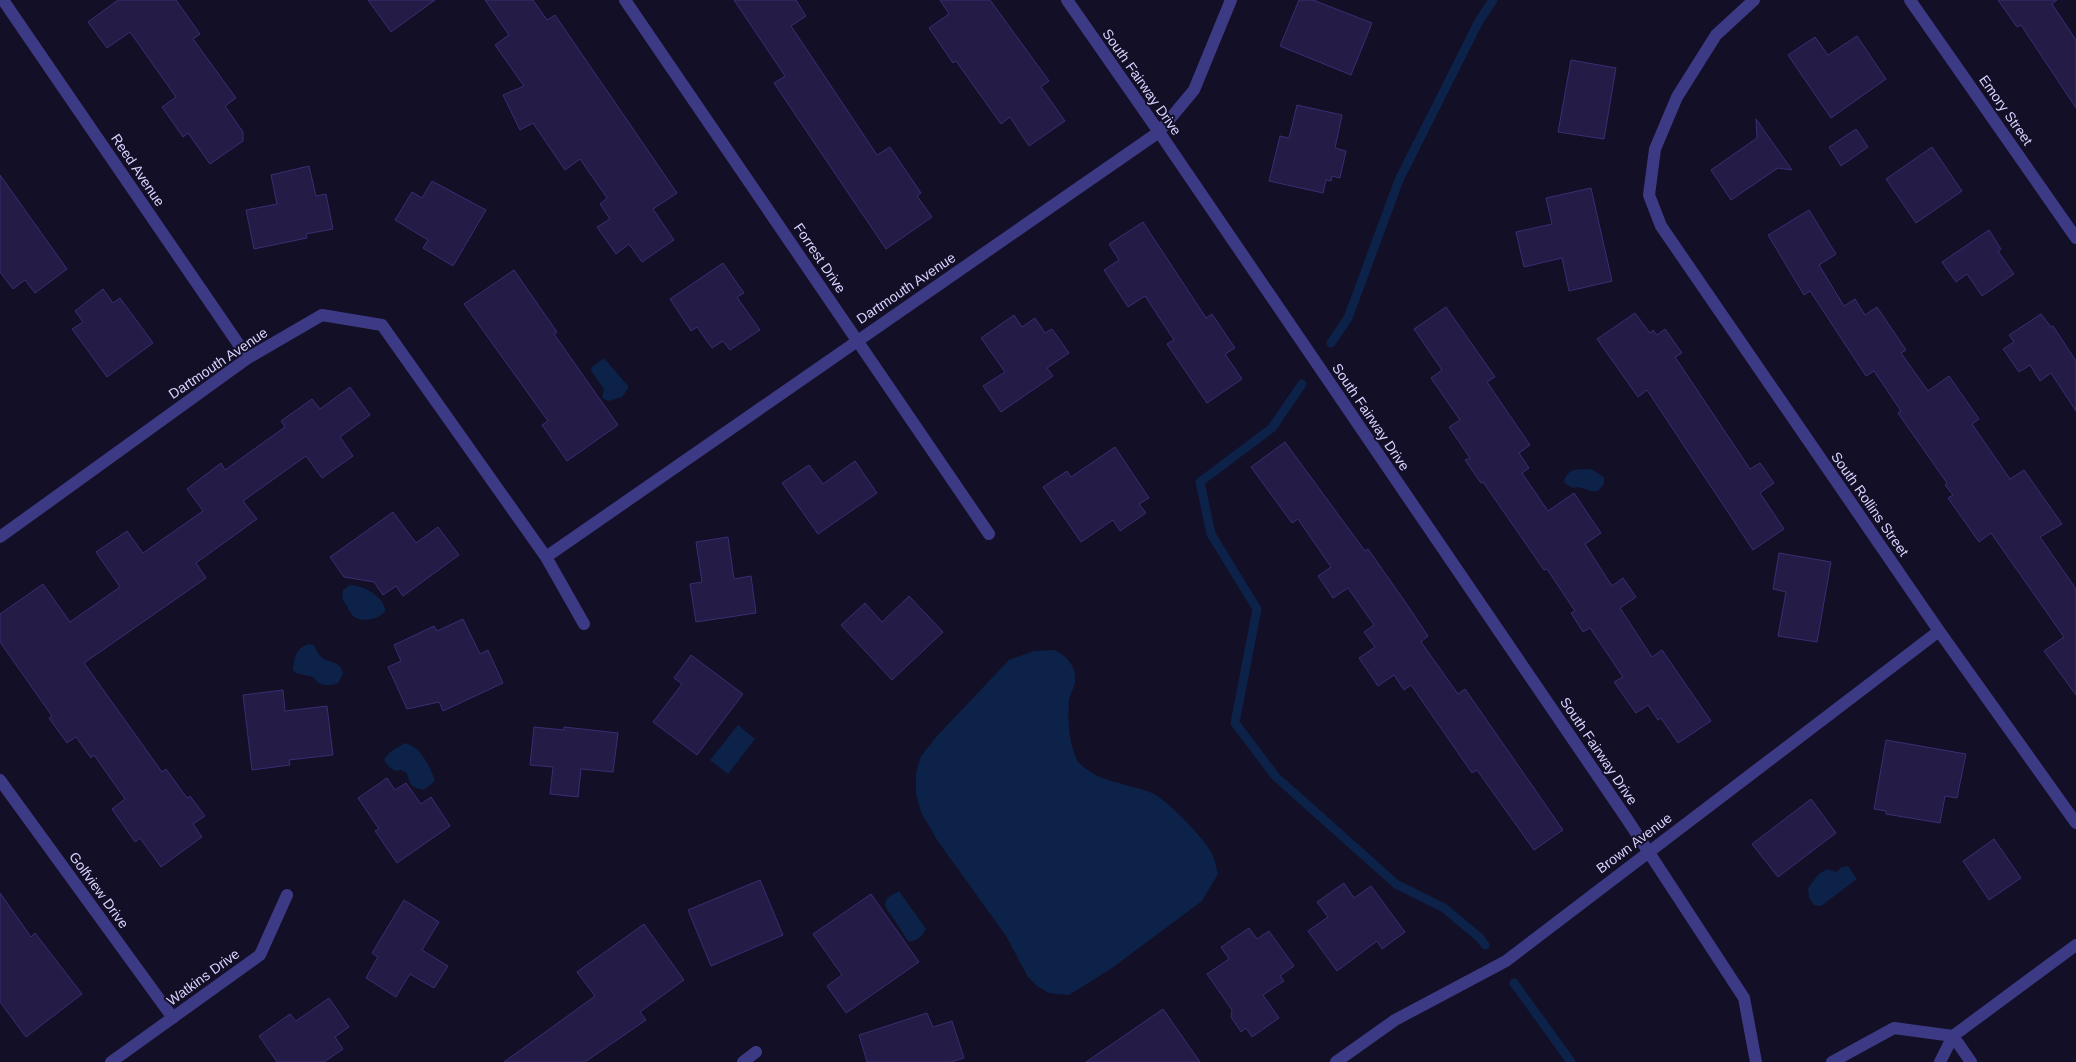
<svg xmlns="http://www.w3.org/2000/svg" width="2076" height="1062" font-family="Arial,sans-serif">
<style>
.water{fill:#0c2248}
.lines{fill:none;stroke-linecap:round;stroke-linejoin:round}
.stream{stroke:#0c2248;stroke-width:9}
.building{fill:#241b47;stroke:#3b2d73}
.minor{stroke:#3d3a85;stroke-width:12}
.labels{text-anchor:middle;stroke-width:4;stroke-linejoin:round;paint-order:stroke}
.street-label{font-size:14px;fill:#d9d4ff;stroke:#130f26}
</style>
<rect width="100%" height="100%" fill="#130f26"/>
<path class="water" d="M 604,358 L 629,387 L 622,397 L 609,401 L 602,398 L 604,389 L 591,371 L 592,367 Z
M 1591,469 L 1604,477 L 1604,484 L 1598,491 C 1588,493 1583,485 1572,488 L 1564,482 C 1567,467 1579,470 1591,469 Z
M 350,585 C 363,585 386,597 385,612 C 378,619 360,624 352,615 C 349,610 345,603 342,598 L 343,590 Z
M 308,644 L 314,645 C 323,670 340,655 343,674 L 338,683 C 327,687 320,686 313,677 L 296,673 L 293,670 C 294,657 296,649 308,644 Z
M 1054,650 C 1067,655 1077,668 1075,682 C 1074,689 1070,694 1069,700 C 1068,716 1068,734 1073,750 C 1075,754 1076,760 1079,763 C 1099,783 1128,783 1152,793 C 1166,799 1204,838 1211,852 C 1215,858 1216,867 1218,874 L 1202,901 L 1112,968 L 1069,995 L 1049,993 L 1037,986 L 1028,977 L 1006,936 L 937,840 L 921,812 L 916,794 L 916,773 L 921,756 L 937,736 L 1009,660 L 1034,651 Z
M 738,725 L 755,739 L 728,774 L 710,760 Z
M 405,743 C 421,747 430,766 435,781 L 424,790 C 411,786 410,787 407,773 L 401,770 L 396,771 C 391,769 386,765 384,759 L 390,752 Z
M 1848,866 L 1857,879 L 1821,906 L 1814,905 L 1809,898 L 1808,888 L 1818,875 L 1827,869 L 1836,872 L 1842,867 Z
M 899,891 L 926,929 C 922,937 918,940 909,942 L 885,906 L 887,898 Z"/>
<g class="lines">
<path class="stream" d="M 1331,343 L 1348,318 L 1399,180 L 1479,21 L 1493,0
M 1302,384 L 1272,428 L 1200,482 L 1211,534 L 1257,609 L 1235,723 L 1276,777 L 1396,884 L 1444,908 L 1480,938 L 1485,945
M 1514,983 L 1571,1062"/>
</g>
<path class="building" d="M 118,0 L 176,0 L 200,34 L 193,39 L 236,98 L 225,106 L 243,132 L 243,141 L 210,164 L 188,133 L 183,137 L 162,107 L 176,97 L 130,32 L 107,48 L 88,22 Z
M 368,0 L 435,0 L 391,32 Z
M 485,0 L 533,0 L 547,20 L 555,15 L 677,193 L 653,209 L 674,240 L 642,262 L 629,244 L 616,254 L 597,227 L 610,219 L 600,204 L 607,198 L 580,159 L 565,170 L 533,123 L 520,130 L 503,95 L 524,86 L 495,45 L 509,35 Z
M 734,0 L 796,0 L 806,16 L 791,26 L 877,155 L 890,147 L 921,193 L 917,196 L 932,217 L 886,249 L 774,83 L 785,76 Z
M 940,0 L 990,0 L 1049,81 L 1041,87 L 1065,121 L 1029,146 L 1010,117 L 1001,124 L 956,61 L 953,63 L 929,28 L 949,14 Z
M 1299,0 L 1313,0 L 1372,23 L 1351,75 L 1280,46 Z
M 1998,0 L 2057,0 L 2052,4 L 2076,40 L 2076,108 L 2021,25 L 2017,27 Z
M 1857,36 L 1886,79 L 1831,118 L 1788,55 L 1815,37 L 1828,55 Z
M 1571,60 L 1616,68 L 1604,139 L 1558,132 Z
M 1297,105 L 1342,115 L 1335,148 L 1346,151 L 1340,178 L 1332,176 L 1331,181 L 1326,180 L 1323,193 L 1269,181 L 1280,136 L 1289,138 Z
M 1756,119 L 1792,170 L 1778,168 L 1731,200 L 1711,170 L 1757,138 Z
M 1856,129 L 1868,147 L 1841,166 L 1829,147 Z
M 1932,147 L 1962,191 L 1916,223 L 1886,179 Z
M 309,166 L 316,196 L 326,194 L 333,229 L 306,234 L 307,238 L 254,249 L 246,210 L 277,204 L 271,175 Z
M 0,175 L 67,269 L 35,293 L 25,280 L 13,289 L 0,272 Z
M 432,181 L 486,210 L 453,266 L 423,248 L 428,240 L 395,220 L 412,192 L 422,198 Z
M 1591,188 L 1612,281 L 1569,291 L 1562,258 L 1524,267 L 1516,232 L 1552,224 L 1546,198 Z
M 1809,210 L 1836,254 L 1819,265 L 1844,306 L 1855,299 L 1865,315 L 1877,307 L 1906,350 L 1901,353 L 1928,391 L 1949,376 L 1979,419 L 1972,424 L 2010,479 L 2024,470 L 2062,524 L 2040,537 L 2076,589 L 2076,695 L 2044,651 L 2064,637 L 1991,533 L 1979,542 L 1948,498 L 1953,495 L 1945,485 L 1947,483 L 1898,413 L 1901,411 L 1874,371 L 1866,376 L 1810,291 L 1804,295 L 1768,235 Z
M 1143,222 L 1206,318 L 1212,314 L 1235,348 L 1225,354 L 1242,379 L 1207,403 L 1167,344 L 1174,340 L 1145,296 L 1128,307 L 1104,270 L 1119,260 L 1109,244 Z
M 1989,230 L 2001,249 L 1998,251 L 2014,274 L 1982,296 L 1967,274 L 1956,282 L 1942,262 Z
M 723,263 L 744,293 L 737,297 L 760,330 L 730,350 L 723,341 L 712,348 L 697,327 L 691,331 L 670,299 Z
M 514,270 L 557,332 L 554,334 L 618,425 L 567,461 L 542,425 L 548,421 L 464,304 Z
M 103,289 L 113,303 L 120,298 L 153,343 L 107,377 L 72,329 L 83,322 L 75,311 Z
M 1446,307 L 1495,377 L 1487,382 L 1530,445 L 1519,453 L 1529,468 L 1522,473 L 1548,511 L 1574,493 L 1601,533 L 1585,544 L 1612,586 L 1623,578 L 1636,597 L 1620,608 L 1652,657 L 1662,650 L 1711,721 L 1678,743 L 1661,718 L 1658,720 L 1648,705 L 1636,713 L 1614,682 L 1623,677 L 1590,628 L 1583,632 L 1571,613 L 1575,611 L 1547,569 L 1544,570 L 1483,482 L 1481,483 L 1465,460 L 1470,458 L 1449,427 L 1460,420 L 1431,378 L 1442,370 L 1414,329 Z
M 1635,313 L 1650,333 L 1653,330 L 1657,335 L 1665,329 L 1682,353 L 1675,357 L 1750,469 L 1760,463 L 1774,483 L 1760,493 L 1784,529 L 1753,550 L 1647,390 L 1638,397 L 1597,339 Z
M 2041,314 L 2051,327 L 2053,326 L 2076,361 L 2076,411 L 2051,373 L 2040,381 L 2030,365 L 2019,372 L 2003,349 L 2014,342 L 2009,335 Z
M 1014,315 L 1022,327 L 1035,318 L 1045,333 L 1052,329 L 1069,353 L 1047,368 L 1053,376 L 1001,412 L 983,386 L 1005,372 L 981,338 Z
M 350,387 L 370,415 L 340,437 L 353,456 L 322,478 L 306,456 L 243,501 L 257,519 L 196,563 L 206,578 L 84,663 L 162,772 L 166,769 L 187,798 L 190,796 L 205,816 L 193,824 L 202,837 L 161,867 L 140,838 L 135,842 L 112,809 L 125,799 L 94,755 L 91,758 L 76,737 L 67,743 L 49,718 L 52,716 L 0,642 L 0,614 L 43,584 L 70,622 L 120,587 L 96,552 L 127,531 L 143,553 L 203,511 L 187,489 L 221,463 L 225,470 L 285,427 L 281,421 L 312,399 L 320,409 Z
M 1285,442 L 1365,551 L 1368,549 L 1408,606 L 1428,636 L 1421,642 L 1458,694 L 1465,689 L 1563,830 L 1534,850 L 1477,770 L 1472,773 L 1411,685 L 1404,690 L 1394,675 L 1378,686 L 1359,658 L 1375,647 L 1364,632 L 1374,625 L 1348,588 L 1333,598 L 1318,576 L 1331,567 L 1298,519 L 1292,523 L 1251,467 Z
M 1115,447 L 1149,498 L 1139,504 L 1146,513 L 1120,531 L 1113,520 L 1081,542 L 1043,487 L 1067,471 L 1071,477 Z
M 855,461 L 877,493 L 818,534 L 782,483 L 809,465 L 823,484 Z
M 393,512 L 416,543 L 438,527 L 459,555 L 403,596 L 396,586 L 383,595 L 374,582 L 344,577 L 330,557 Z
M 728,537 L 734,579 L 751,576 L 756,613 L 696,622 L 690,584 L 702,582 L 696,542 Z
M 1779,553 L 1831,562 L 1817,642 L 1778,636 L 1786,592 L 1773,589 Z
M 909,596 L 943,632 L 892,680 L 841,625 L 865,603 L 882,622 Z
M 463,619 L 480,654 L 488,650 L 503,683 L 443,711 L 439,702 L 407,709 L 388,667 L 401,661 L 394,645 L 434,626 L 437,631 Z
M 691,655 L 743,694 L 697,755 L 653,722 L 682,684 L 674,678 Z
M 283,690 L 285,711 L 327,706 L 333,755 L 289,760 L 290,765 L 252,770 L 243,695 Z
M 534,727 L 564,730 L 564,727 L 618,733 L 613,772 L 581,769 L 578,797 L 550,794 L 553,767 L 530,765 Z
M 1886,740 L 1966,754 L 1957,798 L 1945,796 L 1940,823 L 1886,814 L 1886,811 L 1874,809 Z
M 387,778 L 395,790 L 406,783 L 421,804 L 431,797 L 450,826 L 397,863 L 375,831 L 379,829 L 358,798 Z
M 1811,799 L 1836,833 L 1778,877 L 1752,844 Z
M 1994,839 L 2021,878 L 1989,900 L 1963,861 Z
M 760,880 L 783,935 L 711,966 L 688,910 Z
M 1344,883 L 1354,898 L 1371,886 L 1405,932 L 1382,949 L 1377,941 L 1337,971 L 1308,931 L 1328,917 L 1317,902 Z
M 0,893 L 31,937 L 35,933 L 82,994 L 26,1037 L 0,1002 Z
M 871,894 L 919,962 L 846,1013 L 827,986 L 842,975 L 813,934 Z
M 404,900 L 439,922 L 422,950 L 448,966 L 434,988 L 410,974 L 396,997 L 366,978 L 378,957 L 372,953 Z
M 644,924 L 684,980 L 640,1012 L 646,1020 L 585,1062 L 504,1062 L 595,996 L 577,972 Z
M 1249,928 L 1257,939 L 1269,931 L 1294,966 L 1280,976 L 1284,981 L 1263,995 L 1279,1018 L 1252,1037 L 1246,1028 L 1241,1032 L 1231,1017 L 1232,1010 L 1207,974 L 1229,959 L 1221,947 Z
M 329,998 L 349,1027 L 335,1037 L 343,1049 L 324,1062 L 277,1062 L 259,1036 L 290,1014 L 296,1021 Z
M 1163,1009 L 1200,1062 L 1086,1062 Z
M 927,1013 L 933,1027 L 952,1021 L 964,1058 L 951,1062 L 867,1062 L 859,1035 Z"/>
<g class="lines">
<path class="minor" d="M 3,0 L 248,358
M 625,0 L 989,534
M 1067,0 L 1159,132 L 1627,819 L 1744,998 L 1756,1062
M 1754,0 L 1716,35 L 1677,97 L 1655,149 L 1649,195 L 1661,226 L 1939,631 L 2076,823
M 1910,0 L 2076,238
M 0,537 L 248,358 L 322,315 L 382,325 L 546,557 L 584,624
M 546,557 L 1159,132 L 1194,90 L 1231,0
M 0,780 L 173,1018
M 111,1062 L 260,955 L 287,895
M 743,1062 L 756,1052
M 1336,1062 L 1395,1020 L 1506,961 L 1939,631
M 1832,1062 L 1894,1028 L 1953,1036 L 1971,1062
M 1940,1062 L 1953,1036 L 2076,945"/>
</g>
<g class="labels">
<g class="street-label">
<text transform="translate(1142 82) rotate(55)" y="5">South Fairway Drive</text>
<text transform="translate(2006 110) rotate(55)" y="5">Emory Street</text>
<text transform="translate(138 170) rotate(56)" y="5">Reed Avenue</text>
<text transform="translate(820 258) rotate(56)" y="5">Forrest Drive</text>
<text transform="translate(906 288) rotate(-34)" y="5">Dartmouth Avenue</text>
<text transform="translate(218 363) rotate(-34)" y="5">Dartmouth Avenue</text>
<text transform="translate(1371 417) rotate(56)" y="5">South Fairway Drive</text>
<text transform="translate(1870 504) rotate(55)" y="5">South Rollins Street</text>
<text transform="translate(1599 751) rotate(56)" y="5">South Fairway Drive</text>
<text transform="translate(1634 843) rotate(-37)" y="5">Brown Avenue</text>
<text transform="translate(99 890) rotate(54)" y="5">Golfview Drive</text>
<text transform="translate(203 977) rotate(-36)" y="5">Watkins Drive</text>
</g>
</g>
</svg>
